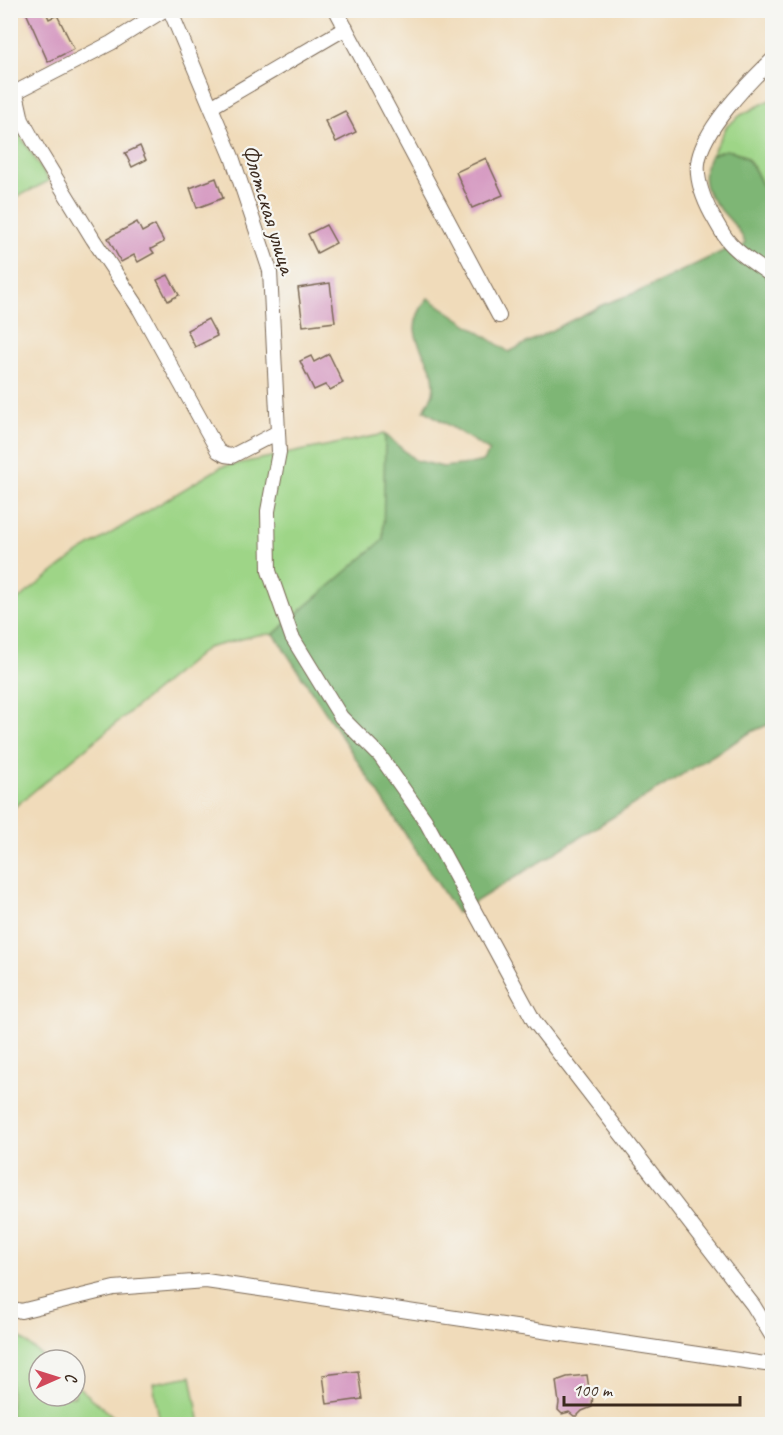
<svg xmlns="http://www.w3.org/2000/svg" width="783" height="1435" font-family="Caveat,sans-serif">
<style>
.green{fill:#9ed587;stroke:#6c8052;stroke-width:1.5}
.forest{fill:#7eb674;stroke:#5c7049;stroke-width:1.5}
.building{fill:#d599c1}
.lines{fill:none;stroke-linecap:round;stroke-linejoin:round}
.minor-casing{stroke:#7a6855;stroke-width:16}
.minor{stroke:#fff;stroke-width:14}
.labels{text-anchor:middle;stroke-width:4.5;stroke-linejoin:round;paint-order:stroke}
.street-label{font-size:24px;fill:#3b2a1e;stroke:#f6f6f2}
</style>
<rect width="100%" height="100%" fill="#f6f6f2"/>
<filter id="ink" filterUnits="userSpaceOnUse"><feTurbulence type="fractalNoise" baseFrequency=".0167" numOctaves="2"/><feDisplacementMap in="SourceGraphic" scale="12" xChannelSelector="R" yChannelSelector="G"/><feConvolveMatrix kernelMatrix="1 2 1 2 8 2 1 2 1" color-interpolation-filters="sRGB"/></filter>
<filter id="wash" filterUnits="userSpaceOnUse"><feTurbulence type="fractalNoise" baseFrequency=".008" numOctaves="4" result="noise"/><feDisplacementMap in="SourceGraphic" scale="24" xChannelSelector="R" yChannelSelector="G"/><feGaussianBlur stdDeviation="1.35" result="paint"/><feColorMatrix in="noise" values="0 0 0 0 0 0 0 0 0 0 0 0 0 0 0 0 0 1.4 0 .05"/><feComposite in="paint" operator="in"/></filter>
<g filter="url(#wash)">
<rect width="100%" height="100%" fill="#f0dbba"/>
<path class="green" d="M 772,99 L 772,205 C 754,177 755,139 711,155 L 727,126 L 741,115 Z
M 10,119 L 49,181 L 11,200 L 10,200 Z
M 385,434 L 384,540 L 274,634 L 257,635 L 207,648 L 11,810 L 11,605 L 78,553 L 221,467 Z
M 10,1329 L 47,1360 L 39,1360 L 39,1396 L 75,1396 L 75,1384 L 122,1424 L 11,1424 Z
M 191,1376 L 200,1424 L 160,1424 L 153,1383 Z"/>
<path class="forest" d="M 725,150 C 756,152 758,183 772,205 L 772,723 L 751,732 L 457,913 L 274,634 L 383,540 L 385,434 L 415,460 L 443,467 L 470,464 L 483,461 L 490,451 L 424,410 C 427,405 431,399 433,393 C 441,354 393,342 428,298 L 509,352 L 602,305 L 640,291 L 727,249 L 739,254 L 745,243 C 734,211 687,198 711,155 Z"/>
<g id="blocks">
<path class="building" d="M 25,10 L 45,10 L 49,19 L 57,15 L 74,49 L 48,62 Z
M 345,111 L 356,132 L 336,142 L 325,121 Z
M 140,146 L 146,160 L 132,167 L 125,153 Z
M 486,158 L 503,195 L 472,208 L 456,172 Z
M 216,178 L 223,198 L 197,208 L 190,188 Z
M 137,222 L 142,232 L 155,225 L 164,242 L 151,249 L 154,253 L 138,262 L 134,255 L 121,262 L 108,238 Z
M 326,225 L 336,243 L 317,253 L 308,234 Z
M 168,275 L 179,295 L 168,301 L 157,280 Z
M 330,283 L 335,322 L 303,326 L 298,288 Z
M 208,319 L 217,336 L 195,347 L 187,330 Z
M 329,354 L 343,383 L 330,390 L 325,385 L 314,390 L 300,361 L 311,356 L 314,362 Z
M 358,1371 L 362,1399 L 327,1404 L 323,1375 Z
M 587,1375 L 589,1389 L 593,1392 L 592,1407 L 582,1411 L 577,1416 L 574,1416 L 569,1412 L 562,1414 L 558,1410 L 559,1403 L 556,1381 L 567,1377 Z"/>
</g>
</g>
<g filter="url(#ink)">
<use href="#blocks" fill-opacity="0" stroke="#7a6855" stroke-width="1.5"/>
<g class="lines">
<g class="minor-casing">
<path id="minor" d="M 170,10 L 232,157 L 270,271 L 279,452 L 268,511 L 269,571 L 292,637 L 341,717 L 380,756 L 425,820 L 534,1021 L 753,1305 L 772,1336
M 336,10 L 499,316
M 772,60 C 749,82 702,130 698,163 C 696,181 704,200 712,215 C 718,225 722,234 729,242 C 741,256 759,266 772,276
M 16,93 L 22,120 L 38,149 L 93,239 L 140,310 L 218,451 L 225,455 L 232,456 L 278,432
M 10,95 L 111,43 L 164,10
M 211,107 L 346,28
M 10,1308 L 21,1311 L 114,1288 L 206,1281 L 765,1364 L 772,1359"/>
</g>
<use href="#minor" class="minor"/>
</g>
</g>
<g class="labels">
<g class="street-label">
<text transform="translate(269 209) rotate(73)" y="8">Флотская улица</text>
</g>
</g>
<rect width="783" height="1435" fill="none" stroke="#f6f6f2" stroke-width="36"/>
<g transform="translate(57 1378) rotate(87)"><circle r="28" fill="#f6f6f2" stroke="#aba49d" stroke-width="1.5"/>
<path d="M0-4.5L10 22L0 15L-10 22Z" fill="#d1495b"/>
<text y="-9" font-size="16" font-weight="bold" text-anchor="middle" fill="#3b2a1e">С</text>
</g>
<path d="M564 1396v9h176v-9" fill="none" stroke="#3b2a1e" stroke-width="3"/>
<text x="573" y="1396" font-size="18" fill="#3b2a1e" stroke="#f6f6f2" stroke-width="4.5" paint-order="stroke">100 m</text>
</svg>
